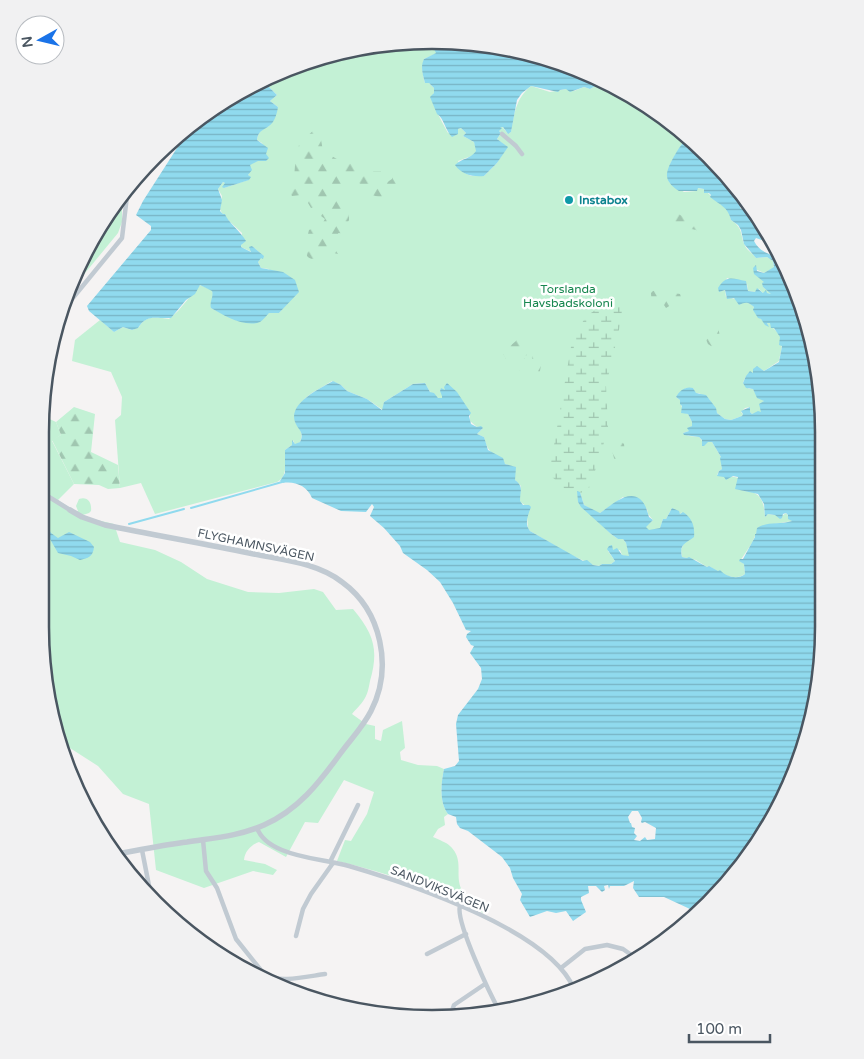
<svg xmlns="http://www.w3.org/2000/svg" width="864" height="1059" font-family="'Varela Round',sans-serif">
<style>
.green{fill:#c3f1d5}
.forest{fill:url(#forest-firs)}
.wetland{fill:url(#wetland-marsh)}
.water{fill:url(#water-rules);fill-rule:evenodd}
.lines{fill:none;stroke-linecap:round;stroke-linejoin:round}
.stream{stroke:#90daee;stroke-width:2}
.minor{stroke:#c1cad2;stroke-width:4.5}
.tertiary{stroke:#c1cad2;stroke-width:5.5}
.culture-dot{fill:#0f9aa8;stroke:#fff;stroke-width:2}
.labels{text-anchor:middle;stroke-width:5;stroke-linejoin:round;paint-order:stroke}
.culture-label{font-size:12px;font-weight:bold;fill:#0d838f;stroke:#fff;text-anchor:start}
.park-label{font-size:12px;fill:#17864f;stroke:#fff}
.street-label{font-size:12px;fill:#4a5661;stroke:#fff}
.rim{fill:none;stroke:#4a5661;stroke-width:2.5}
</style>
<defs>
<pattern id="forest-firs" width="22" height="20" patternUnits="userSpaceOnUse" patternTransform="scale(1.25)"><rect width="22" height="20" fill="#c3f1d5"/><path d="M5 1l3.5 6h-7zM16 11l3.5 6h-7z" fill="#a0c6b0"/></pattern>
<pattern id="wetland-marsh" width="20" height="14" patternUnits="userSpaceOnUse" patternTransform="scale(1.25)"><rect width="20" height="14" fill="#c3f1d5"/><path d="M1 5h8M5 5V1M11 12h8M15 12V8" fill="none" stroke="#a0c6b0"/></pattern>
<pattern id="water-rules" width="6" height="5" patternUnits="userSpaceOnUse" patternTransform="scale(1.25)"><rect width="6" height="5" fill="#90daee"/><path d="M0 2.5h6" fill="none" stroke="#78b4c4"/></pattern>
</defs>
<rect width="100%" height="100%" fill="#f5f3f3"/>
<path class="green" d="M 404,41 L 405,43 L 412,43 L 414,41 L 434,42 L 436,44 L 437,53 L 424,59 C 422,68 422,74 425,83 L 429,83 L 434,88 L 434,93 L 431,98 C 436,111 441,120 448,133 L 461,128 L 466,133 L 463,136 L 474,142 L 477,151 L 474,155 L 458,161 L 463,172 L 471,176 L 484,176 L 497,163 L 507,147 L 497,139 L 501,133 L 499,131 L 501,125 L 508,134 L 511,132 C 514,114 516,98 531,86 L 550,92 L 566,89 L 574,91 L 584,87 L 590,89 L 599,84 L 601,80 L 628,92 L 688,136 L 683,142 L 671,162 L 667,176 L 670,183 L 684,192 L 696,191 L 697,188 L 704,189 L 715,200 L 723,205 L 729,212 L 731,220 C 745,229 739,237 747,249 C 750,252 753,254 756,258 L 767,257 L 773,261 L 774,268 L 764,273 L 753,268 L 765,282 L 763,287 L 772,294 L 763,293 L 759,289 L 755,292 L 748,291 L 747,284 L 727,278 L 721,291 L 725,290 L 726,297 C 732,298 750,302 753,306 C 755,309 755,312 756,314 C 759,318 765,322 768,326 L 767,323 L 771,323 C 772,329 778,331 780,336 C 784,345 780,353 779,361 L 764,371 L 761,369 C 751,375 747,371 743,383 L 749,389 L 753,389 L 757,396 L 764,401 L 761,407 L 761,412 L 752,414 L 750,412 L 750,407 L 745,408 L 741,412 L 743,414 L 742,416 L 731,420 L 725,419 L 717,413 L 709,399 L 699,393 L 696,394 L 693,388 L 686,388 L 676,397 L 680,400 L 683,412 L 688,414 L 692,422 L 692,426 L 689,428 L 689,431 L 683,433 L 689,436 L 699,437 L 703,442 L 712,442 L 721,457 L 722,469 L 719,471 L 717,475 C 720,475 736,477 738,478 L 743,491 C 760,491 764,500 765,517 L 768,514 L 782,516 L 786,513 L 792,521 C 779,524 770,523 758,529 L 752,543 L 740,561 L 744,564 L 745,574 C 733,582 720,573 709,566 L 707,567 L 696,560 L 682,557 L 681,550 L 684,543 L 682,512 L 681,514 L 672,508 L 666,519 L 663,519 L 660,529 L 649,531 L 645,527 L 653,520 L 648,514 L 647,509 L 623,497 L 600,513 L 596,512 L 584,505 L 580,492 L 578,502 L 611,534 L 618,539 L 623,539 L 626,543 L 630,557 L 622,555 L 620,550 L 608,551 L 615,561 L 611,564 L 602,564 L 599,566 L 593,565 L 571,555 L 530,531 L 528,528 L 526,506 L 519,501 L 521,486 L 515,480 L 515,467 C 502,465 486,452 484,437 L 477,434 L 483,428 L 477,427 L 470,421 L 470,412 L 446,391 L 440,390 L 443,396 L 442,399 C 434,398 428,390 425,383 L 413,384 L 384,402 L 383,410 L 367,399 L 347,391 L 341,385 L 332,381 C 312,394 298,396 295,422 C 300,429 304,433 300,442 L 295,445 L 293,440 L 292,445 L 285,450 C 285,462 288,477 277,482 L 155,514 L 141,483 L 120,488 L 115,420 L 121,415 L 122,397 L 111,372 L 72,361 L 75,340 L 100,320 L 114,332 L 123,327 L 132,330 L 139,327 C 145,315 157,317 169,319 L 178,311 L 200,285 L 212,290 L 213,294 L 211,308 L 238,321 L 269,313 L 279,313 L 285,306 L 269,269 L 261,268 L 258,262 L 261,254 L 252,246 L 252,252 L 241,247 L 242,233 L 226,218 L 225,214 L 223,215 L 220,209 L 222,196 L 218,189 L 223,182 L 225,183 L 224,188 L 248,180 L 249,165 L 266,154 L 262,143 L 257,140 C 258,133 261,129 269,126 L 278,107 L 270,101 L 277,95 L 266,84 L 258,81 L 330,53 Z
M 122,199 L 122,222 L 118,233 L 67,295 L 70,282 Z
M 41,415 L 56,422 L 61,435 L 52,441 L 74,484 L 58,500 L 76,512 L 78,511 L 76,506 L 79,499 C 88,496 92,503 91,511 L 89,513 L 83,515 L 93,519 L 114,524 L 120,542 L 155,550 L 181,562 L 207,579 L 248,592 L 279,593 L 314,589 L 323,592 L 336,610 L 353,609 C 374,634 379,650 370,681 C 369,686 368,692 366,696 C 363,703 356,709 352,714 L 366,724 L 375,726 L 375,739 L 381,741 L 383,730 L 402,721 L 405,748 L 400,752 L 401,760 L 418,765 L 437,766 L 444,769 C 441,783 439,802 448,814 L 444,817 L 445,825 L 438,829 L 433,837 C 439,840 446,842 450,846 C 471,865 441,890 484,905 L 485,914 C 438,890 388,873 337,861 L 345,840 L 351,841 L 367,814 L 374,792 L 344,780 L 318,823 L 305,822 L 286,857 L 259,842 C 251,845 245,851 244,860 L 265,864 L 277,870 L 273,875 L 253,871 L 204,888 L 156,870 L 149,804 L 123,794 L 98,766 L 59,741 L 53,728 L 40,627 Z"/>
<path class="forest" d="M 314,130 L 320,134 L 323,151 L 342,162 L 343,165 L 348,166 L 350,155 L 356,151 L 360,154 L 356,165 L 361,172 L 364,171 L 364,164 L 368,163 L 369,171 L 381,171 L 382,180 L 386,183 L 392,179 L 392,173 L 401,174 L 397,186 L 390,186 L 387,191 L 391,191 L 390,197 L 382,198 L 372,195 L 370,186 L 363,186 L 356,181 C 344,182 340,187 333,195 L 340,201 L 339,204 L 344,208 L 345,211 L 349,212 L 349,220 L 346,226 L 349,231 L 348,234 L 338,233 L 341,242 L 331,242 L 330,243 L 330,245 L 340,246 L 341,248 L 338,254 L 325,251 L 323,256 C 318,260 311,261 307,256 L 306,242 L 309,230 L 322,224 L 325,219 L 321,216 L 318,206 L 311,208 L 308,203 L 310,194 L 292,196 L 288,190 L 294,179 L 296,152 L 303,136 L 305,138 Z
M 677,213 L 689,220 L 714,228 L 712,235 L 699,232 L 696,230 C 688,228 677,229 672,221 Z
M 665,289 L 668,292 L 680,294 L 681,297 L 680,299 L 683,299 L 684,303 L 676,302 L 666,308 L 664,305 L 660,305 L 658,309 L 652,312 L 651,293 L 653,291 Z
M 715,323 L 718,325 C 719,334 723,343 714,348 L 708,344 L 703,333 L 705,325 Z
M 505,334 L 508,338 L 509,344 L 510,346 L 516,341 L 518,335 L 524,338 L 525,343 L 523,351 L 527,355 L 523,357 L 528,362 L 527,367 L 529,368 L 533,366 C 532,359 530,353 537,350 L 542,360 L 539,376 L 535,372 L 520,372 L 519,366 L 514,359 L 504,366 L 502,364 L 506,358 L 503,354 L 504,352 L 498,348 L 497,343 Z
M 74,407 L 95,414 L 91,452 L 118,465 L 120,488 L 108,489 L 99,485 L 74,484 L 52,440 L 61,435 L 56,422 Z
M 619,440 L 624,444 L 626,462 L 617,469 L 611,447 L 613,444 Z"/>
<path class="wetland" d="M 612,300 L 622,308 L 621,321 L 606,386 L 608,427 L 601,454 L 589,488 L 579,494 L 570,494 L 549,474 L 572,341 L 586,316 Z"/>
<path class="water" d="M 434,42 L 483,43 L 558,61 L 601,81 L 599,84 L 590,89 L 584,87 L 570,92 L 566,89 L 560,90 L 558,92 L 531,86 L 522,93 L 517,100 L 511,132 L 508,134 L 503,127 L 500,127 L 502,128 L 499,131 L 501,133 L 497,139 L 508,147 L 497,163 L 484,176 C 473,177 462,175 455,165 C 462,158 471,159 476,151 L 474,142 L 463,136 L 466,133 L 461,128 L 458,129 L 458,134 L 452,137 C 445,130 444,118 437,114 L 430,97 L 434,93 L 434,88 L 429,83 L 425,83 C 423,75 420,67 424,59 L 436,53 L 434,49 L 436,44 Z
M 258,81 L 266,84 L 277,95 L 270,101 L 278,107 C 277,113 275,122 269,126 C 262,131 258,131 257,140 L 268,148 L 266,154 L 269,158 L 266,161 L 258,161 L 250,165 L 252,170 L 248,175 L 251,177 L 249,180 L 224,188 L 222,187 L 225,183 L 223,182 L 218,189 L 222,200 L 220,211 L 223,214 L 225,214 C 227,221 241,232 246,241 L 241,245 L 241,247 L 251,252 L 249,247 L 252,246 L 264,256 L 263,259 L 261,258 L 258,262 L 261,268 L 283,272 L 295,280 L 299,292 L 279,313 L 269,313 C 266,316 263,320 260,322 C 245,328 223,315 211,308 C 209,302 214,297 212,291 L 200,285 L 195,294 L 186,300 L 171,318 C 156,319 147,313 138,328 L 132,330 L 123,327 L 114,332 L 89,311 L 87,306 L 151,230 L 151,226 L 136,215 L 143,201 L 195,120 Z
M 688,136 L 743,193 L 749,203 L 743,201 L 740,208 L 752,215 L 755,213 L 781,254 L 768,242 L 756,238 L 754,241 C 760,253 771,254 782,260 L 784,259 L 811,330 L 823,407 L 823,652 L 811,728 L 784,800 L 743,866 L 699,910 L 690,909 L 664,897 L 639,897 L 633,888 L 634,881 L 624,886 L 610,886 L 609,889 L 608,885 L 604,886 L 605,890 L 602,892 L 596,886 L 588,886 L 589,893 L 581,897 L 581,900 L 586,912 L 573,921 L 566,911 L 556,913 L 547,911 L 530,917 L 520,900 L 522,894 L 513,878 L 510,868 L 502,857 L 468,831 L 460,828 L 457,824 L 456,817 L 448,814 C 439,802 441,783 444,769 L 455,766 L 459,761 L 456,724 L 458,715 L 478,689 L 482,679 L 481,668 L 470,653 L 474,646 L 471,645 L 466,637 L 467,634 L 471,631 L 466,630 L 453,603 L 440,582 L 427,570 L 403,553 L 400,546 L 384,528 L 370,516 L 374,507 L 372,504 L 366,512 L 341,511 L 312,498 C 307,486 295,481 283,483 L 280,481 L 285,473 L 285,450 L 292,445 L 292,440 L 295,444 L 300,442 C 305,432 298,430 295,422 C 288,403 321,388 333,381 L 341,385 L 347,391 L 367,399 L 382,410 L 384,402 L 413,384 L 425,383 L 430,392 L 434,393 L 438,398 L 442,398 L 442,396 L 440,391 L 441,388 L 445,390 L 444,387 L 447,383 L 457,392 L 471,413 L 469,416 L 471,424 L 477,427 L 481,426 L 483,428 L 477,434 L 484,437 L 488,450 L 503,458 L 505,464 L 516,467 L 515,480 C 524,487 520,490 520,501 L 523,505 L 529,505 L 531,507 C 528,515 524,524 530,531 L 583,561 L 587,560 L 593,565 L 599,566 L 602,564 L 611,564 L 615,561 L 607,549 L 609,546 L 612,545 L 613,550 L 617,548 L 622,555 L 629,556 L 626,543 L 623,539 L 618,539 L 611,534 L 581,507 L 578,502 L 577,491 L 580,492 L 584,505 L 600,513 C 610,506 628,489 640,499 C 646,504 647,511 649,517 L 653,520 L 646,527 L 649,530 L 660,528 L 663,519 L 666,519 L 672,508 L 679,511 L 680,514 L 683,512 C 692,518 695,526 694,537 C 685,544 679,544 682,557 L 687,558 L 689,557 L 707,567 L 709,566 L 718,571 L 720,570 C 726,577 738,580 745,574 L 744,564 L 739,561 L 740,559 L 743,559 L 755,537 L 755,534 L 756,534 L 757,528 C 768,521 779,525 792,521 L 788,519 L 788,515 L 786,513 L 783,514 L 782,518 L 780,519 L 775,515 L 768,514 L 765,517 L 764,504 L 758,494 L 735,489 L 738,477 L 733,476 L 726,480 L 724,477 L 717,476 L 719,471 L 722,469 L 720,458 L 721,457 L 712,442 L 708,442 L 704,446 L 702,446 L 702,440 L 699,437 L 684,435 L 683,433 L 689,431 L 687,428 L 692,426 L 692,422 L 688,414 L 681,413 L 682,406 L 680,404 L 680,400 L 676,397 C 680,390 686,386 693,388 L 696,393 L 706,395 L 716,408 L 717,413 L 725,419 L 731,420 L 742,416 L 743,414 L 741,411 L 750,407 L 750,412 L 752,414 L 758,411 L 761,412 L 759,404 L 764,401 L 757,398 L 753,389 L 746,388 L 743,383 L 746,376 L 750,371 L 753,373 L 753,369 L 757,366 L 764,371 L 779,362 L 782,346 L 779,345 L 780,337 L 774,328 L 771,328 L 770,323 L 767,323 L 769,327 L 765,325 L 761,319 L 758,318 L 753,310 L 754,307 C 749,303 747,301 739,305 L 734,298 L 727,299 L 725,290 L 719,292 L 718,288 C 726,275 732,278 746,281 L 748,291 L 755,292 L 757,288 L 763,293 L 766,290 L 767,293 L 771,294 L 763,287 L 762,283 L 764,282 L 754,274 L 753,268 L 756,265 L 757,271 L 764,273 L 774,267 L 773,261 L 767,257 L 756,258 L 744,244 L 741,230 L 738,225 L 731,220 C 728,207 720,205 710,197 L 711,195 L 709,193 L 704,193 L 704,189 L 698,188 L 697,191 L 679,191 C 674,188 667,182 667,176 C 666,166 682,143 688,136 ZM 632,811 L 638,811 L 642,818 L 641,822 L 642,823 L 645,822 L 656,828 L 655,839 L 647,840 L 645,837 L 640,841 L 634,840 L 637,836 L 634,833 L 635,828 L 632,827 L 631,823 L 630,823 L 628,817 Z
M 46,525 L 51,533 L 58,538 L 69,532 L 90,542 L 94,547 C 93,557 88,558 80,560 L 71,556 L 58,553 L 50,539 L 40,532 L 41,526 Z"/>
<g class="lines">
<path class="stream" d="M 191,508 L 282,482
M 129,524 L 184,509
M 40,554 L 49,548"/>
<path class="minor" d="M 679,130 L 680,129
M 502,134 L 516,146 L 522,154
M 63,310 L 122,238 L 127,196 L 144,168
M 41,492 L 70,510
M 257,828 C 261,839 272,846 282,850 C 303,859 327,860 349,866 C 407,883 550,930 574,989
M 203,840 L 206,871 L 217,888 L 236,939 L 264,974 C 278,984 309,976 325,974
M 142,850 L 152,901
M 330,862 L 358,805
M 460,906 C 455,921 491,996 500,1012
M 296,936 L 303,909 L 311,894 L 333,863
M 427,954 L 466,934
M 561,968 L 585,949 L 607,945 L 623,949 L 637,959
M 450,1017 L 454,1005 L 485,984"/>
<path class="tertiary" d="M 70,510 L 82,517 L 105,525 C 153,535 201,543 249,553 C 281,560 316,562 342,582 C 382,611 393,668 371,711 C 363,727 350,740 340,754 C 319,783 298,810 264,825 C 240,836 212,838 187,842 C 163,845 140,850 116,854"/>
</g>
<circle class="culture-dot" cx="569" cy="200" r="5"/>
<g class="labels">
<g class="culture-label">
<text x="579" y="204">Instabox</text>
</g>
<g class="park-label">
<text x="568" y="293">Torslanda<tspan x="568" dy="14">Havsbadskoloni</tspan></text>
</g>
<g class="street-label">
<text transform="translate(256 545) rotate(12)" y="4">FLYGHAMNSVÄGEN</text>
<text transform="translate(440 889) rotate(22)" y="4">SANDVIKSVÄGEN</text>
</g>
</g>
<path d="M0 0H864V1059H0ZM432 49H432A383 383 0 0 1 815 432V627A383 383 0 0 1 432 1010H432A383 383 0 0 1 49 627V432A383 383 0 0 1 432 49Z" fill="#f1f1f2" fill-rule="evenodd"/>
<path class="rim" d="M432 49H432A383 383 0 0 1 815 432V627A383 383 0 0 1 432 1010H432A383 383 0 0 1 49 627V432A383 383 0 0 1 432 49Z"/>
<g transform="translate(40 40) rotate(262)"><circle r="24" fill="#ffffff" stroke="#b7bbc0"/>
<path d="M0-4L9 19L0 12L-9 19Z" fill="#1a73e8"/>
<text y="-8" font-size="14" font-weight="bold" text-anchor="middle" fill="#4a5661">N</text>
</g>
<path d="M689 1034v8h81v-8" fill="none" stroke="#4a5661" stroke-width="2.5"/>
<text x="696" y="1034" font-size="15" fill="#4a5661" stroke="#ffffff" stroke-width="4" paint-order="stroke">100 m</text>
</svg>
